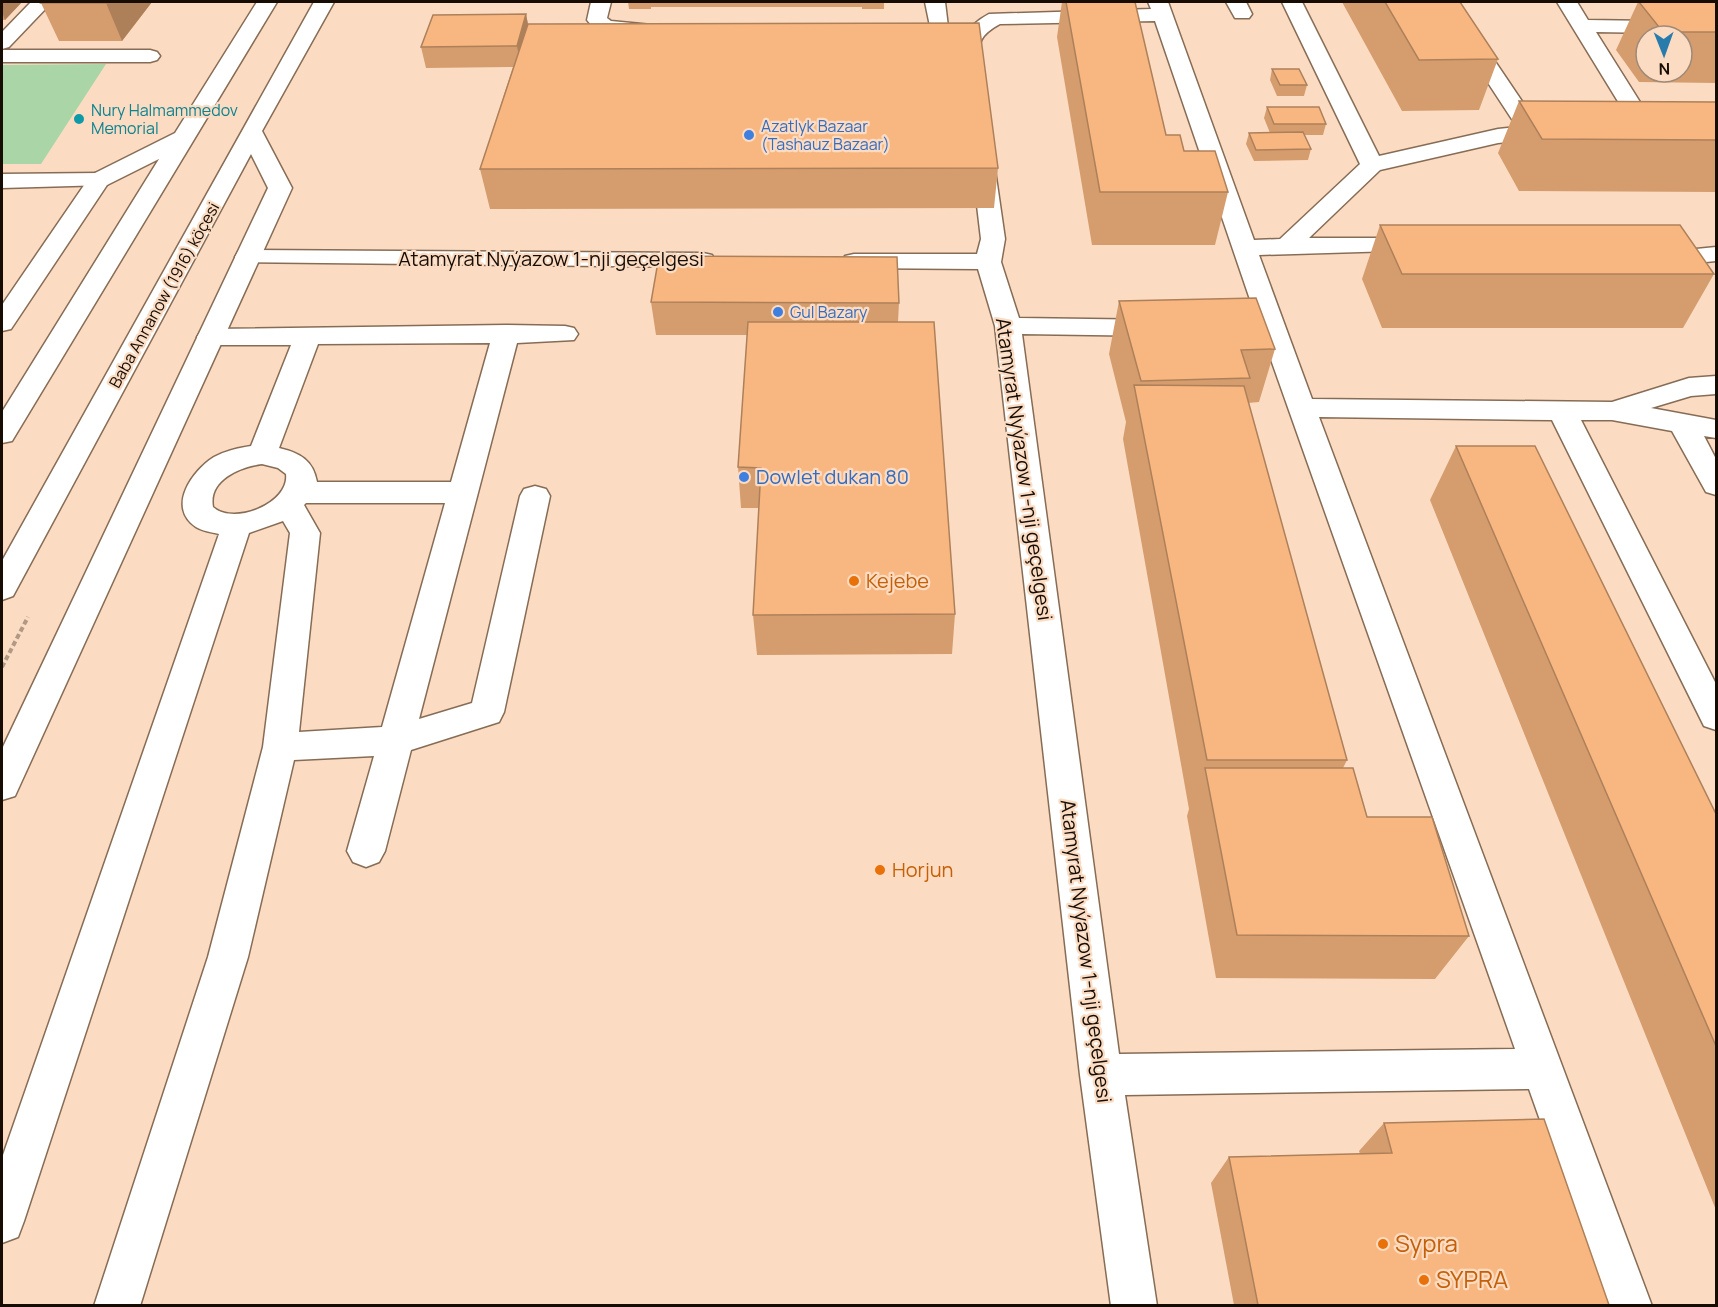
<svg xmlns="http://www.w3.org/2000/svg" width="1718" height="1307" font-family="Manrope,sans-serif">
<style>
.green{fill:#aad6a7}
.lines{fill:none;stroke-linecap:round;stroke-linejoin:round}
.minor-casing{stroke:#876c55;stroke-width:3}
.major-casing{stroke:#876c55;stroke-width:3}
.path{stroke:#b19985;stroke-width:4;stroke-dasharray:5 3;stroke-linecap:butt}
.minor{fill:#fff;fill-rule:evenodd}
.major{fill:#fff;fill-rule:evenodd}
.wall{fill:#d59d6e;fill-rule:evenodd}
.shaded-wall{fill:#ae805a}
.building{fill:#f8b780;stroke:#ae805a;stroke-width:1.5}
.culture-dot{fill:#0f9aa8;stroke:#fbdcc3;stroke-width:2}
.shop-dot{fill:#3f7fe0;stroke:#fbdcc3;stroke-width:2}
.food-dot{fill:#e8710a;stroke:#fbdcc3;stroke-width:2}
.labels{text-anchor:middle;stroke-width:4.5;stroke-linejoin:round;paint-order:stroke}
.far-culture-label{font-size:16px;fill:#0d838f;stroke:#fbdcc3;text-anchor:start}
.far-shop-label{font-size:16px;fill:#366cbe;stroke:#fbdcc3;text-anchor:start}
.far-street-label{font-size:16px;fill:#160c04;stroke:#fbdcc3}
.street-label{font-size:20px;fill:#160c04;stroke:#fbdcc3}
.shop-label{font-size:20px;fill:#366cbe;stroke:#fbdcc3;text-anchor:start}
.food-label{font-size:20px;fill:#c56008;stroke:#fbdcc3;text-anchor:start}
.near-food-label{font-size:24px;fill:#c56008;stroke:#fbdcc3;text-anchor:start}
</style>
<rect width="100%" height="100%" fill="#fbdcc3"/>
<path class="green" d="M 106,64 L 41,164 L 2,164 L 2,65 Z"/>
<g class="lines">
<g class="minor-casing">
<path id="minor" d="M 31,2 L 52,2 L 9,47 L 2,49 L 2,32 Z
M 591,2 L 611,2 L 607,18 L 611,21 L 652,25 L 655,29 L 652,33 C 634,38 599,37 587,20 Z
M 925,2 L 945,2 L 948,27 L 945,31 L 931,31 Z
M 1148,2 L 1168,2 L 1254,240 L 1280,239 L 1360,164 L 1282,2 L 1302,2 L 1379,156 L 1498,129 L 1517,127 L 1435,2 L 1455,2 L 1538,125 L 1558,126 L 1561,131 L 1558,136 L 1550,138 L 1498,143 L 1380,170 L 1309,238 L 1418,238 L 1427,240 L 1430,245 L 1427,250 L 1259,255 L 1312,399 L 1612,402 L 1689,378 L 1716,376 L 1716,394 L 1691,396 L 1651,408 L 1716,420 L 1716,438 L 1704,436 L 1716,459 L 1716,495 L 1706,492 L 1672,431 L 1612,420 L 1581,420 L 1716,684 L 1716,730 L 1704,726 L 1552,420 L 1319,417 L 1652,1306 L 1606,1306 L 1529,1089 L 1125,1095 L 1157,1306 L 1111,1306 L 1080,1075 L 995,326 L 978,269 L 854,268 L 845,266 L 842,261 L 845,256 L 854,254 L 977,254 L 981,239 L 972,163 L 975,158 L 991,158 L 994,163 L 1005,239 L 1001,262 L 1019,318 L 1160,320 L 1169,322 L 1173,328 L 1169,334 L 1160,336 L 1022,334 L 1119,1054 L 1515,1049 L 1263,337 L 1215,334 L 1211,328 L 1215,322 L 1257,320 L 1155,21 L 1000,24 C 965,43 988,55 976,72 L 962,72 C 945,49 970,24 989,14 L 1151,9 Z
M 1226,2 L 1246,2 L 1252,14 L 1249,18 L 1235,18 Z
M 1557,2 L 1577,2 L 1588,20 L 1716,22 L 1716,34 L 1596,32 L 1655,126 L 1652,131 L 1636,131 L 1633,126 Z
M 2,50 L 150,50 L 157,52 L 160,56 L 157,60 L 150,62 L 2,62 Z
M 99,173 L 107,175 L 111,180 L 107,185 L 2,188 L 2,174 Z
M 1656,245 L 1696,249 L 1716,247 L 1716,261 L 1696,263 L 1647,257 L 1644,252 L 1647,247 Z
M 247,250 L 703,253 L 712,255 L 715,260 L 712,265 L 703,267 L 238,262 L 235,257 L 238,252 Z
M 506,325 L 565,326 L 574,328 L 578,334 L 574,340 L 517,343 L 419,719 L 472,703 L 520,496 L 524,489 L 535,486 L 546,489 L 550,496 L 504,712 L 499,722 L 411,750 L 385,851 L 379,862 L 366,867 L 353,862 L 347,851 L 374,756 L 294,760 L 248,957 L 140,1306 L 94,1306 L 208,957 L 263,747 L 290,533 L 283,521 L 249,533 L 24,1221 L 18,1237 L 2,1243 L 2,1158 L 219,534 C 211,532 202,531 196,527 C 166,507 193,470 214,457 C 225,451 238,448 251,446 L 291,345 L 210,345 L 201,343 L 197,337 L 201,331 L 210,329 ZM 490,343 L 451,482 L 317,482 C 313,460 300,453 279,448 L 318,344 ZM 262,464 L 278,468 L 286,474 C 290,503 234,526 213,507 C 208,480 240,467 262,464 ZM 306,503 L 445,503 L 382,727 L 299,732 L 320,533 L 304,505 Z"/>
</g>
<g class="major-casing">
<path id="major" d="M 257,2 L 277,2 L 12,441 L 2,443 L 2,412 L 159,159 L 107,185 L 11,329 L 2,331 L 2,305 L 91,175 L 175,133 Z
M 314,2 L 334,2 L 262,131 L 292,188 L 20,785 L 15,796 L 2,800 L 2,749 L 268,188 L 251,154 L 13,596 L 2,600 L 2,561 Z"/>
</g>
<path class="path" d="M 2,667 L 28,617"/>
<use href="#minor" class="minor"/>
<use href="#major" class="major"/>
</g>
<path class="wall" d="M 2,2 L 22,2 L 5,20 L 2,20 Z
M 152,2 L 122,41 L 59,41 L 41,3 Z
M 628,2 L 884,2 L 884,9 L 862,9 L 862,7 L 651,7 L 651,9 L 629,9 Z
M 1062,2 L 1135,2 L 1166,135 L 1184,151 L 1228,192 L 1215,245 L 1092,245 L 1057,37 Z
M 1342,2 L 1460,2 L 1498,59 L 1479,110 L 1402,111 Z
M 1638,2 L 1716,2 L 1716,83 L 1639,82 L 1616,50 ZM 1646,36 L 1682,36 L 1682,72 L 1646,72 Z
M 526,14 L 528,24 L 998,168 L 994,208 L 490,209 L 480,169 L 513,67 L 426,68 L 421,47 Z
M 1272,69 L 1307,85 L 1304,96 L 1277,96 L 1270,80 Z
M 1519,101 L 1716,102 L 1716,192 L 1519,191 L 1498,153 Z
M 1267,107 L 1326,124 L 1323,135 L 1304,135 L 1311,149 L 1308,160 L 1254,161 L 1246,144 L 1249,133 L 1270,133 L 1264,118 Z
M 1380,225 L 1714,274 L 1683,328 L 1382,328 L 1362,279 Z
M 1119,301 L 1275,349 L 1259,402 L 1248,403 L 1347,760 L 1343,768 L 1367,817 L 1469,936 L 1435,979 L 1216,978 L 1187,816 L 1189,809 L 1123,439 L 1126,422 L 1109,354 Z
M 651,302 L 899,303 L 898,322 L 955,614 L 952,654 L 757,655 L 753,615 L 759,508 L 741,508 L 738,467 L 747,335 L 656,335 Z
M 1456,446 L 1716,814 L 1716,1210 L 1430,500 Z
M 1384,1123 L 1609,1305 L 1234,1305 L 1211,1183 L 1229,1157 L 1360,1154 L 1359,1151 Z"/>
<path class="shaded-wall" d="M 2,2 L 22,2 L 5,20 L 2,12 Z
M 107,2 L 152,2 L 122,41 L 106,3 Z
M 526,14 L 530,35 L 521,67 L 517,46 Z"/>
<path class="building" d="M 42,2 L 107,2 L 106,3 L 41,3 Z
M 1066,2 L 1135,2 L 1166,135 L 1180,135 L 1184,151 L 1215,151 L 1228,192 L 1100,192 Z
M 1385,2 L 1460,2 L 1498,59 L 1419,60 Z
M 1639,2 L 1716,2 L 1716,32 L 1663,32 Z
M 526,14 L 517,46 L 421,47 L 433,15 Z
M 979,23 L 998,168 L 480,169 L 528,24 Z
M 1272,69 L 1299,69 L 1307,85 L 1280,85 Z
M 1519,101 L 1716,102 L 1716,140 L 1542,139 Z
M 1267,107 L 1319,107 L 1326,124 L 1274,124 Z
M 1303,132 L 1311,149 L 1256,150 L 1249,133 Z
M 1380,225 L 1680,225 L 1714,274 L 1402,274 Z
M 659,256 L 897,257 L 899,303 L 651,302 Z
M 1256,298 L 1275,349 L 1241,350 L 1250,378 L 1141,381 L 1119,301 Z
M 748,322 L 934,322 L 955,614 L 753,615 L 761,468 L 738,467 Z
M 1134,385 L 1244,386 L 1347,760 L 1207,760 Z
M 1456,446 L 1535,446 L 1716,814 L 1716,1046 Z
M 1205,768 L 1353,768 L 1367,817 L 1432,817 L 1469,936 L 1237,935 Z
M 1544,1119 L 1609,1305 L 1258,1305 L 1229,1157 L 1392,1153 L 1384,1123 Z"/>
<circle class="culture-dot" cx="79" cy="119" r="6"/>
<g class="shop-dot">
<circle cx="749" cy="135" r="6"/>
<circle cx="778" cy="312" r="6"/>
<circle cx="744" cy="477" r="6"/>
</g>
<g class="food-dot">
<circle cx="854" cy="581" r="6"/>
<circle cx="880" cy="870" r="6"/>
<circle cx="1383" cy="1244" r="6"/>
<circle cx="1424" cy="1280" r="6"/>
</g>
<g class="labels">
<g class="far-culture-label">
<text x="91" y="116">Nury Halmammedov<tspan x="91" dy="18">Memorial</tspan></text>
</g>
<g class="far-shop-label">
<text x="761" y="132">Azatlyk Bazaar<tspan x="761" dy="18">(Tashauz Bazaar)</tspan></text>
<text x="790" y="318">Gul Bazary</text>
</g>
<g class="far-street-label">
<text transform="translate(164 295) rotate(-61)" y="6">Baba Annanow (1916) köçesi</text>
</g>
<g class="street-label">
<text x="551" y="266">Atamyrat Nyýazow 1-nji geçelgesi</text>
<text transform="translate(1024 469) rotate(82)" y="7">Atamyrat Nyýazow 1-nji geçelgesi</text>
<text transform="translate(1086 951) rotate(83)" y="7">Atamyrat Nyýazow 1-nji geçelgesi</text>
</g>
<g class="shop-label">
<text x="756" y="484">Dowlet dukan 80</text>
</g>
<g class="food-label">
<text x="866" y="588">Kejebe</text>
<text x="892" y="877">Horjun</text>
</g>
<g class="near-food-label">
<text x="1395" y="1252">Sypra</text>
<text x="1436" y="1288">SYPRA</text>
</g>
</g>
<rect width="1718" height="1307" fill="none" stroke="#160c04" stroke-width="6"/>
<g transform="translate(1664 54) rotate(179)"><circle r="28" fill="#fbdcc3" stroke="#9f8977" stroke-width="1.5"/>
<path d="M0-4.5L10 22L0 15L-10 22Z" fill="#287cac"/>
<text y="-9" font-size="16" font-weight="bold" text-anchor="middle" fill="#160c04">N</text>
</g>
</svg>
